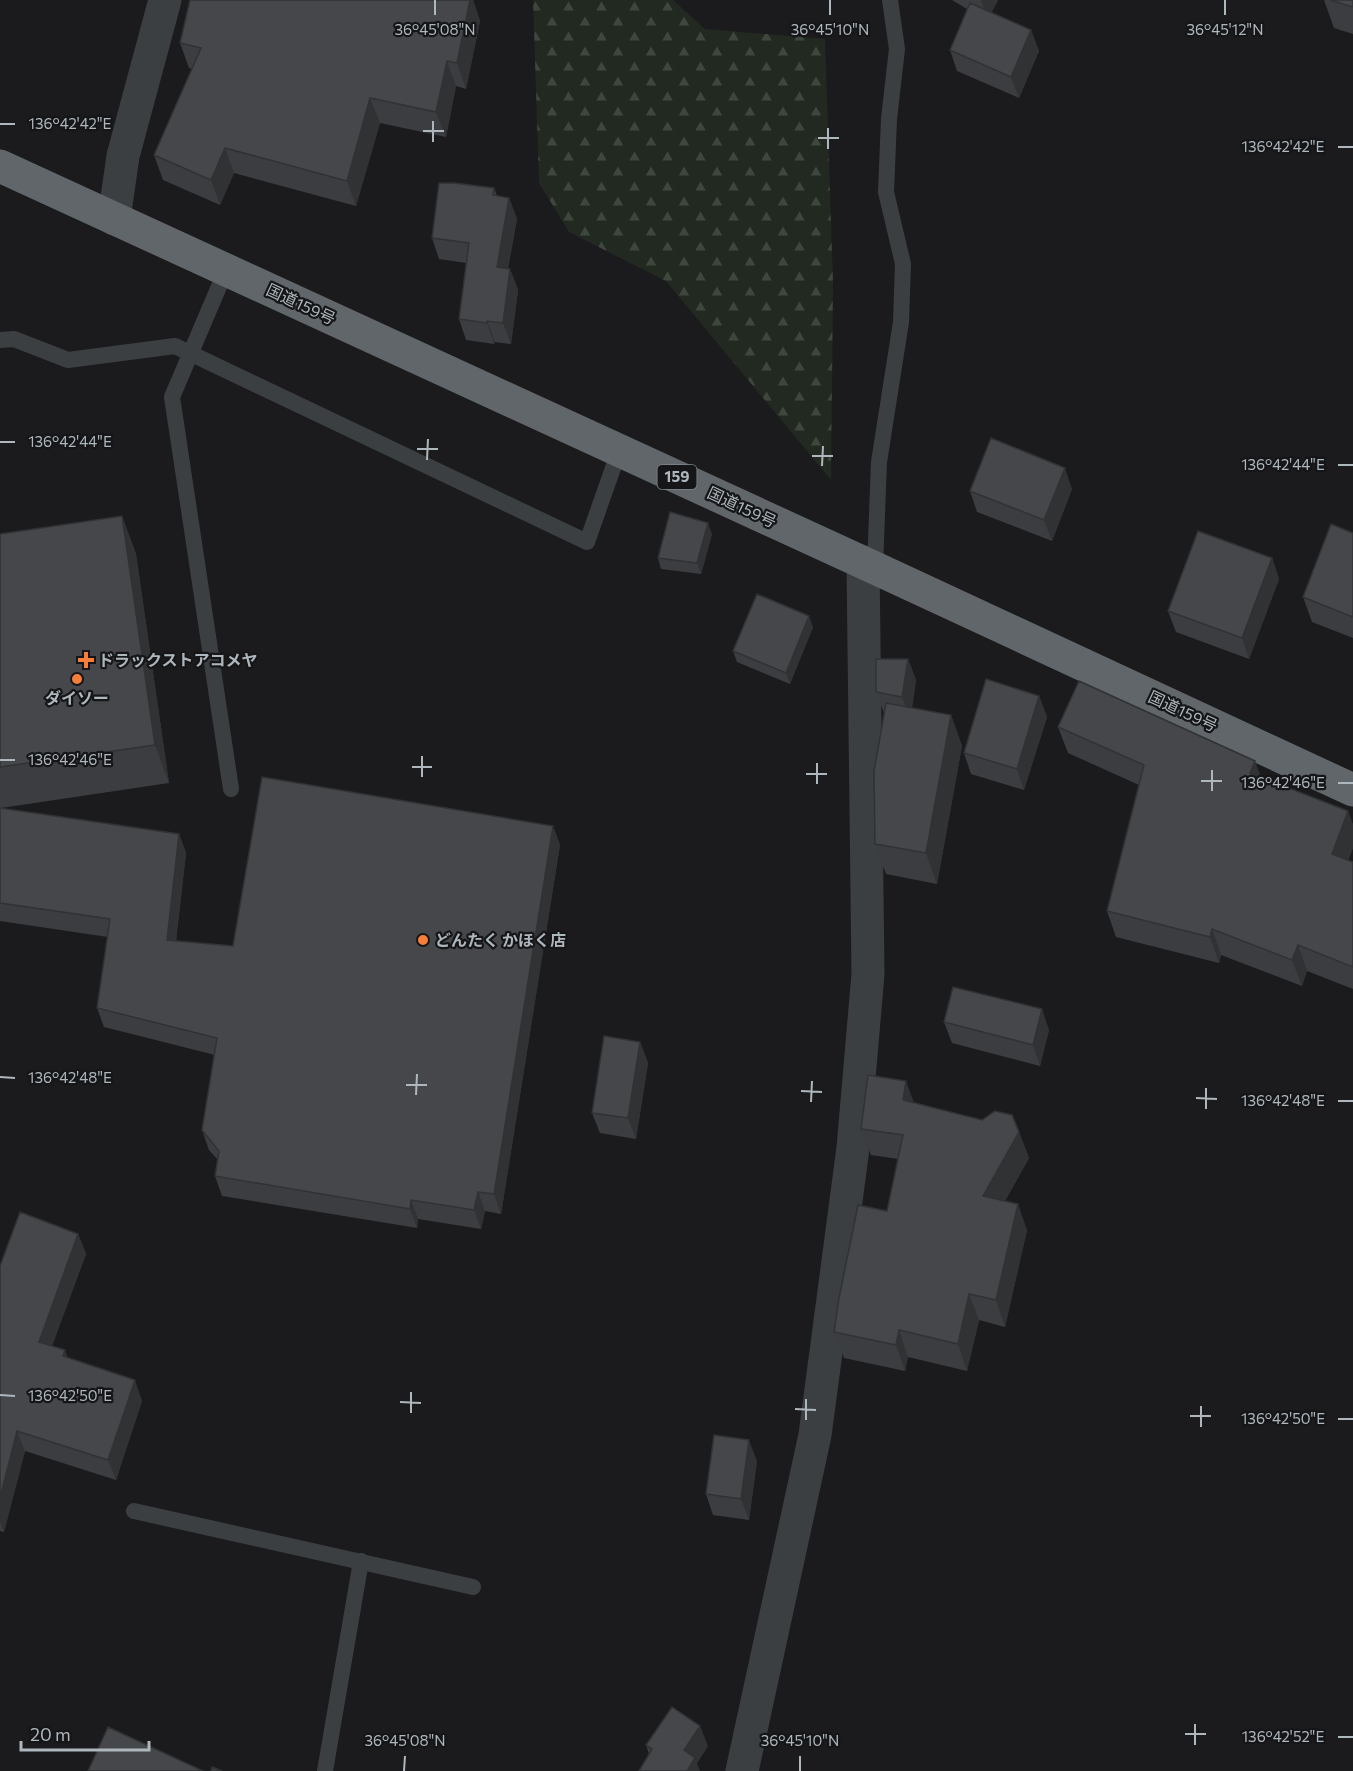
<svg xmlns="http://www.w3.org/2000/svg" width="1353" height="1771" font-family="Commissioner,'Noto Sans JP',sans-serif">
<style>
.forest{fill:url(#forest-firs)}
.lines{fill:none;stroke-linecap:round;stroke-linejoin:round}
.service{stroke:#3c3f42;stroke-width:16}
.minor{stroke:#3c3f42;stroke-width:33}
.trunk{stroke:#60666a;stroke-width:33}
.wall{fill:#3b3d40}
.shaded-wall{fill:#303234}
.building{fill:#45474a;stroke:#303234;stroke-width:1.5}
.ticks{fill:none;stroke:#adb7bd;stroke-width:2}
.poi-dot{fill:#f57e3b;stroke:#161618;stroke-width:2}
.labels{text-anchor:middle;stroke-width:4.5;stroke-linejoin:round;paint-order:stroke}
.shield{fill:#161618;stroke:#80878c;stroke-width:1.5}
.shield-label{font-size:15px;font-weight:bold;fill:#adb7bd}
.street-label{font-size:16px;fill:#adb7bd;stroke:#161618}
.poi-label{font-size:16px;font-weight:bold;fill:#adb7bd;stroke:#161618;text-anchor:start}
.ticks-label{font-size:15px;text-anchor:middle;fill:#adb7bd;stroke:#161618;stroke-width:4.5;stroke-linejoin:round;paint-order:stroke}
</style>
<defs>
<pattern id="forest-firs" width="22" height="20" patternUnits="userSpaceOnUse" patternTransform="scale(1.5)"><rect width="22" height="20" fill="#222920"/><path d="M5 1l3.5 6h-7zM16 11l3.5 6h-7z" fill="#3f463e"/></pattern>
</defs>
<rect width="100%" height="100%" fill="#1b1b1d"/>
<path class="forest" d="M 533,0 L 673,0 L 705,29 L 825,39 L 833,283 L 831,480 L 666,281 L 569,232 L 539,183 Z"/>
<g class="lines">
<path class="service" d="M 226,270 L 172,397 L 231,789
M 0,340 L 14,339 L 68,360 L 175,346 L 587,542 L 619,451
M 875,568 L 879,462 L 901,322 L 903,264 L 886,192 L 889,119 L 897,49 L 890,0
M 134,1511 L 473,1587
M 325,1771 L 361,1561"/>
<path class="minor" d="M 114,219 L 123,156 L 165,0
M 742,1771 L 815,1435 L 853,1148 L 868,974 L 863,562"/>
<path class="trunk" d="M 0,166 L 875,568 L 1353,790"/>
</g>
<path class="wall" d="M 190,0 L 473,0 L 480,21 L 466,89 L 456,86 L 446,137 L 380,123 L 356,206 L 234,173 L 220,205 L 163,180 L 154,155 L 192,69 L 189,68 L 180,43 Z
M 952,0 L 998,0 L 991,13 L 1031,30 L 1039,51 L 1019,98 L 957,71 L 950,50 L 967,9 Z
M 1324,0 L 1353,0 L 1353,34 L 1334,28 Z
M 494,188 L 497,196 L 509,198 L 517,219 L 508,269 L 510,269 L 518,290 L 511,344 L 495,342 L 494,344 L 466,340 L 459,319 L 466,263 L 439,259 L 432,238 Z
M 1072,489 L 1052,541 L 977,512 L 970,491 Z
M 122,516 L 136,554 L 169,783 L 1,808 L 179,834 L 186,853 L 176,941 L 233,946 L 553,826 L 560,845 L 501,1214 L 485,1211 L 481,1229 L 418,1219 L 417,1228 L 222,1196 L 215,1176 L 218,1160 L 209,1150 L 202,1130 L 215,1055 L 104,1027 L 97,1008 L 108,937 L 0,921 L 0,534 Z
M 1353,533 L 1353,638 L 1312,622 L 1303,597 Z
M 712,534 L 701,574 L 661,569 L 658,558 Z
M 1272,558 L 1279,579 L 1249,659 L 1176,632 L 1168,611 Z
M 813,627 L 790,684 L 737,662 L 733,651 Z
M 908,659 L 916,680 L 912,708 L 951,715 L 962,746 L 937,884 L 886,874 L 875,844 L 884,713 L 876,692 Z
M 1039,696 L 1047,717 L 1024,790 L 971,774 L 964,753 Z
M 1058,727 L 1261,777 L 1348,811 L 1353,825 L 1353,848 L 1348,860 L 1353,862 L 1353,989 L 1307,971 L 1302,986 L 1221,955 L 1219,963 L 1116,937 L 1107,911 L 1139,785 L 1068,753 Z
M 944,1022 L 1049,1030 L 1040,1066 L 952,1043 Z
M 640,1042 L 648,1063 L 636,1139 L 600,1133 L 592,1113 Z
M 914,1102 L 1019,1132 L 1029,1158 L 1005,1201 L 1027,1230 L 1005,1327 L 979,1320 L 967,1371 L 908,1357 L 905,1371 L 844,1358 L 834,1332 L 887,1211 L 898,1159 L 871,1155 L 861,1129 Z
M 78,1234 L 86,1254 L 52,1346 L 68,1358 L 142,1401 L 116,1480 L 25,1451 L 4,1532 L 0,1531 L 0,1266 Z
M 757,1461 L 749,1520 L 713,1515 L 706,1494 Z
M 646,1745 L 708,1746 L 697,1763 L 649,1754 Z"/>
<path class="shaded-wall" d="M 470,0 L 473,0 L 480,21 L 466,89 L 457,63 Z
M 981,0 L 998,0 L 988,20 Z
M 1031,30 L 1039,51 L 1019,98 L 1011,77 Z
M 447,61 L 456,86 L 446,137 L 436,112 Z
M 370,98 L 380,123 L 356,206 L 347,181 Z
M 225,148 L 234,173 L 220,205 L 211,180 Z
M 509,198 L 517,219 L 504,288 L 497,267 Z
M 510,269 L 518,290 L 511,344 L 503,323 Z
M 487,321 L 495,342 L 494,344 L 487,323 Z
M 1065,468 L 1072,489 L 1052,541 L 1044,520 Z
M 122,516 L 136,554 L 169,783 L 155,745 Z
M 708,523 L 712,534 L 701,574 L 697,563 Z
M 1272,558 L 1279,579 L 1249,659 L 1242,638 Z
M 809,616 L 813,627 L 790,684 L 786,673 Z
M 908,659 L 916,680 L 910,718 L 902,697 Z
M 1039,696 L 1047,717 L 1024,790 L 1017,769 Z
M 951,715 L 962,746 L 937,884 L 926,853 Z
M 1255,761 L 1265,787 L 1250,773 Z
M 1348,811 L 1353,825 L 1353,848 L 1341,880 L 1332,854 Z
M 553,826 L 560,845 L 501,1214 L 494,1194 Z
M 179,834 L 186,853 L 174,959 L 167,940 Z
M 1212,929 L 1221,955 L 1219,963 L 1210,937 Z
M 1298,945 L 1307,971 L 1302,986 L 1292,960 Z
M 1042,1009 L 1049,1030 L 1040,1066 L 1033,1045 Z
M 640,1042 L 648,1063 L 636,1139 L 628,1118 Z
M 906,1081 L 916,1108 L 903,1100 Z
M 1019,1132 L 1029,1158 L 993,1223 L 983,1196 Z
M 478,1192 L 485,1211 L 481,1229 L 474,1210 Z
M 411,1200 L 418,1219 L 417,1228 L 410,1209 Z
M 1018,1204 L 1027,1230 L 1005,1327 L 996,1300 Z
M 78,1234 L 86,1254 L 46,1362 L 39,1342 Z
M 969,1294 L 979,1320 L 967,1371 L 958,1344 Z
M 899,1330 L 908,1357 L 905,1371 L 896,1345 Z
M 65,1350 L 72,1370 L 63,1356 Z
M 135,1380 L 142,1401 L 116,1480 L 108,1460 Z
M 17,1431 L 25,1451 L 4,1532 L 0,1522 L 0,1498 Z
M 749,1440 L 757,1461 L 749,1520 L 741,1499 Z
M 700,1726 L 708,1746 L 697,1763 L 700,1771 L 687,1771 L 684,1750 Z"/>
<path class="building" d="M 190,0 L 470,0 L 457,63 L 447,61 L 436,112 L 370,98 L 347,181 L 225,148 L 211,180 L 154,155 L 201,48 L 180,43 Z
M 1330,0 L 1353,0 L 1353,7 Z
M 970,3 L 1031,30 L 1011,77 L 950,50 Z
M 439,183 L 454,183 L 494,188 L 493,195 L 509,198 L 497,267 L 510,269 L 503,323 L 487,321 L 487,323 L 459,319 L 469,243 L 432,238 Z
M 991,438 L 1065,468 L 1044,520 L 970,491 Z
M 670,512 L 708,523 L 697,563 L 658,558 Z
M 122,516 L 155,745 L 0,767 L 0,534 Z
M 1331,524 L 1353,533 L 1353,617 L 1303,597 Z
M 1198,531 L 1272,558 L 1242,638 L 1168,611 Z
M 757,594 L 809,616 L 786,673 L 733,651 Z
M 876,659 L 908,659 L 902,697 L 876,692 Z
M 986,679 L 1039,696 L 1017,769 L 964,753 Z
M 1079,681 L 1255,761 L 1250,773 L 1348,811 L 1332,854 L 1353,862 L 1353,967 L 1298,945 L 1292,960 L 1212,929 L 1210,937 L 1107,911 L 1144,765 L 1058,727 Z
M 886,703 L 951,715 L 926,853 L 875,844 L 874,771 Z
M 262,777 L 553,826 L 494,1194 L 478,1192 L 474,1210 L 411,1200 L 410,1209 L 215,1176 L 219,1151 L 202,1130 L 217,1038 L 97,1008 L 110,919 L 0,903 L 0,808 L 179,834 L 167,940 L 233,946 Z
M 953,987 L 1042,1009 L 1033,1045 L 944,1022 Z
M 604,1036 L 640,1042 L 628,1118 L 592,1113 Z
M 868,1075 L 906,1081 L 903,1100 L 982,1120 L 995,1111 L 1012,1115 L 1019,1132 L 983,1196 L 1018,1204 L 996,1300 L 969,1294 L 958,1344 L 899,1330 L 896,1345 L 834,1332 L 839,1298 L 858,1205 L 887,1211 L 903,1135 L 861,1129 Z
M 20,1212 L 78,1234 L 39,1342 L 65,1350 L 63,1356 L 135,1380 L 108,1460 L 17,1431 L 0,1498 L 0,1266 Z
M 714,1435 L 749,1440 L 741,1499 L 706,1494 Z
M 672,1707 L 700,1726 L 684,1750 L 695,1758 L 687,1771 L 639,1771 L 652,1749 L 646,1745 Z
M 108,1727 L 203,1771 L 88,1771 Z
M 212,1767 L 222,1771 L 211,1771 Z"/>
<path class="ticks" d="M 435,15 L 435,0M 830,15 L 830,0M 1225,15 L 1225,0M 0,124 L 15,124M 423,131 L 444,131M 818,138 L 839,138M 433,142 L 433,121M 1338,147 L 1353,147M 828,149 L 828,128M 0,442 L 15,442M 417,449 L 438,449M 812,456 L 833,456M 427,460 L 428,439M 1338,465 L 1353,465M 822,466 L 823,446M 0,760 L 15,760M 412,767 L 432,767M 806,774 L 827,774M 422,777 L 422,756M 1201,781 L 1222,781M 1338,783 L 1353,783M 817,784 L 817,763M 1212,791 L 1212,770M 0,1077 L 15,1078M 406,1085 L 427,1085M 801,1091 L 822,1092M 416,1095 L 417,1074M 1196,1098 L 1217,1099M 1338,1101 L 1353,1101M 811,1102 L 812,1081M 1206,1109 L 1206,1088M 0,1395 L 15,1396M 400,1402 L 421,1403M 795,1409 L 816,1410M 411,1413 L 411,1392M 1190,1416 L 1211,1416M 1338,1419 L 1353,1419M 806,1420 L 806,1399M 1201,1427 L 1201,1406M 1185,1734 L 1206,1734M 1338,1737 L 1353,1737M 1195,1745 L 1195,1724M 404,1771 L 405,1756M 800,1771 L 800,1756"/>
<g class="poi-dot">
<path d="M83 651h6v6h6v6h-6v6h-6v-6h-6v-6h6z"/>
<circle cx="77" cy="679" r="6"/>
<circle cx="423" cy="940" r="6"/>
</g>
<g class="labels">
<rect class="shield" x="657.5" y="465" width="39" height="24" rx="4.5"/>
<g class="shield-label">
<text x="677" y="482">159</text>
</g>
<g class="street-label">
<text transform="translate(301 304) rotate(25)" y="6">国道159号</text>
<text transform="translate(742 507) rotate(25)" y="6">国道159号</text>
<text transform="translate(1183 711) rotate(25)" y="6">国道159号</text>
</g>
<g class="poi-label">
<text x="98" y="666">ドラックストアコメヤ</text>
<text x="77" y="704" text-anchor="middle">ダイソー</text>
<text x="435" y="946">どんたく かほく店</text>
</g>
</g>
<g class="ticks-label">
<text x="435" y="35">36°45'08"N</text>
<text x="830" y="35">36°45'10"N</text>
<text x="1225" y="35">36°45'12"N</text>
<text x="70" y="129">136°42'42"E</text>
<text x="1283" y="152">136°42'42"E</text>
<text x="70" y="447">136°42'44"E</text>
<text x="1283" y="470">136°42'44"E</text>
<text x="70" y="765">136°42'46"E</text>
<text x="1283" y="788">136°42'46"E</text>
<text x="70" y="1083">136°42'48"E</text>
<text x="1283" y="1106">136°42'48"E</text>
<text x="70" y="1401">136°42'50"E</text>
<text x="1283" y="1424">136°42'50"E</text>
<text x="1283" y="1742">136°42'52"E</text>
<text x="405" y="1746">36°45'08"N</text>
<text x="800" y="1746">36°45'10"N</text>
</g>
<path d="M21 1741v9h128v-9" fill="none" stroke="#adb7bd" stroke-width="3"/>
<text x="30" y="1741" font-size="18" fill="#adb7bd" stroke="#161618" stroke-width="4.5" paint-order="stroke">20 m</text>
</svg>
